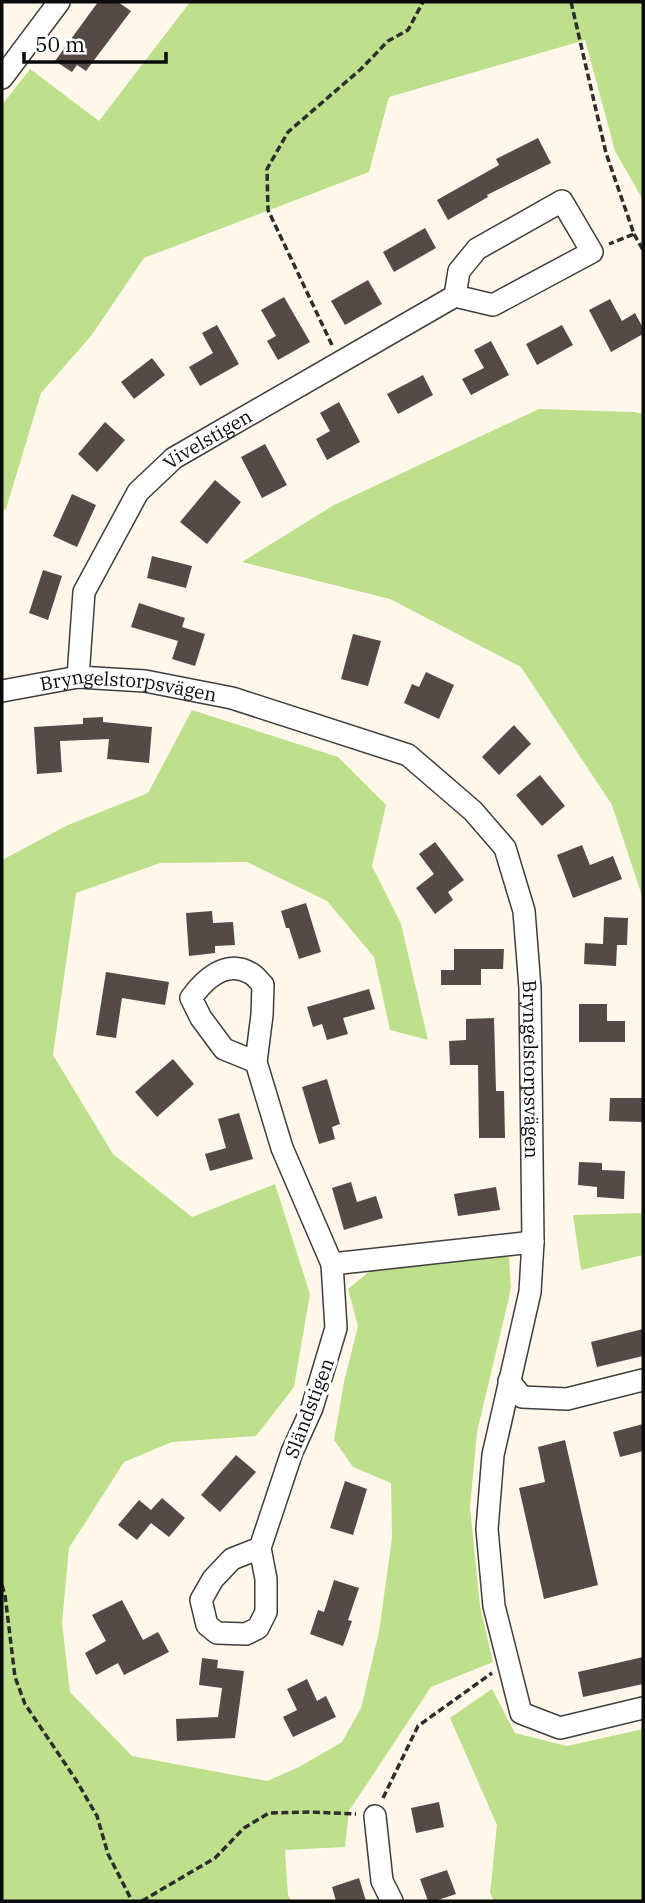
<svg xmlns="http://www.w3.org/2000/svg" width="645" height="1903" font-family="'IBM Plex Serif',serif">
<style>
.forest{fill:#bee08d}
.building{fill:#554a47}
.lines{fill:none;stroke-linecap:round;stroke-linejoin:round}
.minor-casing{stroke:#3e3e3e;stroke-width:24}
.path{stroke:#2d2d2d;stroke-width:3.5;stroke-dasharray:7 3.5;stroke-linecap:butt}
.minor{stroke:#fff;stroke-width:21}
.labels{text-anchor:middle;stroke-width:7;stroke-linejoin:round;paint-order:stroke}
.street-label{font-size:19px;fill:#0b0b0b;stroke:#fff}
</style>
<rect width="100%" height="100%" fill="#fff8ea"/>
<path class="forest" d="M 190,2 L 643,2 L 643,200 L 615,151 L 585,40 L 389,97 L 369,172 L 144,258 L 91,336 L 41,393 L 6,509 L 2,511 L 2,105 L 30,69 L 99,121 Z
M 539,409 L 634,412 L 643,414 L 643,899 L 612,805 L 521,667 L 390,599 L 242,562 L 334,505 Z
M 192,710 L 338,757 L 386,805 L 372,866 L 401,924 L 428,1040 L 390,1030 L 374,957 L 327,901 L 247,862 L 160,863 L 76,893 L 53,1055 L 113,1154 L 192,1217 L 275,1184 L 310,1294 L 294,1387 L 256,1436 L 172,1442 L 124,1462 L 69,1548 L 62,1623 L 70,1692 L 132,1756 L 267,1781 L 299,1767 L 342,1742 L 361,1708 L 379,1632 L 392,1538 L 391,1483 L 353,1467 L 334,1440 L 344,1382 L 358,1326 L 348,1289 L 371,1270 L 473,1254 L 509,1257 L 511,1289 L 477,1432 L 470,1507 L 480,1606 L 493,1662 L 431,1687 L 349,1811 L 345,1847 L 285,1850 L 288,1895 L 291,1901 L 2,1901 L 2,860 L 68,825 L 148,793 Z
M 643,1213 L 643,1255 L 581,1270 L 573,1215 Z
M 492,1689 L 515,1733 L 567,1746 L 643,1729 L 643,1901 L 494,1901 L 490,1893 L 497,1825 L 450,1718 Z"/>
<path class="building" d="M 98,2 L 118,2 L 131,11 L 86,71 L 77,65 L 72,72 L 55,61 Z
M 538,138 L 551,163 L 487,195 L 488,197 L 448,220 L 437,200 L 499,165 L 496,159 Z
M 425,228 L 436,248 L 394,272 L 383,252 Z
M 368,280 L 382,304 L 345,325 L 331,301 Z
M 284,297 L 310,342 L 278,360 L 267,341 L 276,336 L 261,310 Z
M 610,299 L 622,321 L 635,313 L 643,328 L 643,334 L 611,352 L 589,310 Z
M 217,325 L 239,364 L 200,386 L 189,367 L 213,353 L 202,333 Z
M 562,325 L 573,345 L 537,365 L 526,344 Z
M 491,341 L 509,375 L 471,395 L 462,379 L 484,368 L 474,350 Z
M 152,358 L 165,375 L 134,399 L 121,382 Z
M 423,375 L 433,395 L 398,414 L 387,394 Z
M 339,402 L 360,442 L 327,460 L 316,439 L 330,431 L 320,413 Z
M 105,422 L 125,440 L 97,472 L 78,454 Z
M 265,444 L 287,485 L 262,498 L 241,457 Z
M 215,480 L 241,502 L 207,544 L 180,522 Z
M 72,494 L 96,505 L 77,547 L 53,536 Z
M 152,556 L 192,566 L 186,588 L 147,578 Z
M 43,570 L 62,576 L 48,620 L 29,613 Z
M 139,603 L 185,618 L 182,627 L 205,634 L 195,666 L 172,659 L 178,641 L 131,627 Z
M 353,634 L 381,641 L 368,686 L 341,679 Z
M 426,672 L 454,685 L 439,719 L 404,703 L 412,684 L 419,687 Z
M 103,717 L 103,722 L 152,727 L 149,763 L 107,759 L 109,739 L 60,741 L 62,772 L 37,774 L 34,727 L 83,724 L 83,718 Z
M 514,725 L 531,744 L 499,775 L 482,757 Z
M 540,775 L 565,806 L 542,826 L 516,795 Z
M 435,842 L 464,880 L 448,892 L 453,900 L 435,914 L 416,888 L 434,874 L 419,854 Z
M 582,845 L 590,865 L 613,856 L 622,879 L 573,898 L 557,855 Z
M 306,903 L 321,952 L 299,959 L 289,928 L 286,928 L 281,911 Z
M 212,911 L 213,923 L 233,922 L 235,945 L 215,946 L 215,953 L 189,956 L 186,913 Z
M 604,917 L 628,918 L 627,945 L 617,945 L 616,966 L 584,964 L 585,943 L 603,944 Z
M 454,949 L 504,949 L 503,969 L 481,969 L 481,985 L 441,985 L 441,970 L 454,970 Z
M 106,972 L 169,982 L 165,1005 L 122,998 L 116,1038 L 96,1035 Z
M 369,989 L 375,1009 L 343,1018 L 348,1034 L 327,1040 L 322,1024 L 313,1027 L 307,1007 Z
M 579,1004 L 607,1004 L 607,1021 L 625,1021 L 625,1042 L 579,1042 Z
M 494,1018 L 496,1091 L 504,1091 L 505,1138 L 479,1138 L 478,1065 L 450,1065 L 449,1041 L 466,1040 L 466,1019 Z
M 173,1059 L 194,1084 L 157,1117 L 135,1092 Z
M 327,1079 L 340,1124 L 332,1127 L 335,1139 L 319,1144 L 302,1087 Z
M 610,1098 L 643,1098 L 643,1122 L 609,1121 Z
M 239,1113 L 253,1159 L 210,1171 L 205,1154 L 226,1148 L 218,1119 Z
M 579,1162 L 602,1163 L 602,1170 L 625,1171 L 624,1199 L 597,1197 L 597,1187 L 578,1185 Z
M 351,1182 L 357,1202 L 376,1196 L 383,1218 L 344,1230 L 332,1188 Z
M 496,1187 L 500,1210 L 458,1216 L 454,1194 Z
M 643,1329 L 643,1356 L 597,1367 L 591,1342 Z
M 643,1424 L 643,1451 L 620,1457 L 613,1432 Z
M 565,1440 L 598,1585 L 544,1599 L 519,1488 L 545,1482 L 538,1447 Z
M 236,1455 L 256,1472 L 220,1512 L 201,1495 Z
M 345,1481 L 367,1489 L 353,1535 L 330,1528 Z
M 162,1498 L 185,1518 L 169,1537 L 151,1523 L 137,1540 L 118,1525 L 139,1500 L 151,1510 Z
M 334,1580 L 359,1588 L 348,1620 L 352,1621 L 343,1646 L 310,1634 L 318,1610 L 324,1612 Z
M 122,1600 L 143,1640 L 158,1632 L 169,1652 L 124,1675 L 118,1663 L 96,1675 L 85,1653 L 106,1641 L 92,1615 Z
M 643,1657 L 643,1684 L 583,1697 L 578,1672 Z
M 202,1658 L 218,1660 L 217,1668 L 244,1671 L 235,1738 L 177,1741 L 176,1719 L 218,1717 L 222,1688 L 199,1685 Z
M 307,1679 L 317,1701 L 326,1696 L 336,1717 L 293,1737 L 283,1717 L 297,1710 L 287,1689 Z
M 439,1802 L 444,1827 L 416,1833 L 411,1808 Z
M 447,1870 L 456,1894 L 435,1901 L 428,1901 L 420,1879 Z
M 359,1878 L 366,1901 L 336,1901 L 332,1887 Z"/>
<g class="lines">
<g class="minor-casing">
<g id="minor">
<path d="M 2,78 L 59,2"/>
<path id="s1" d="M 78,677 L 84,592 L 138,492 L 174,458 L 455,296 L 493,305 L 592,252 L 562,201 L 477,249 L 459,271 L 455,296"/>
<path id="s2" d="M 2,691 L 78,677 L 145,681 L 232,698 L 408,755 L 473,811 L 505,848 L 524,911 L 530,988 L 533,1242 L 530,1292 L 493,1455 L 487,1529 L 494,1606 L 521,1713 L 560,1728 L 643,1708"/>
<path d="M 256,1062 L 224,1049 L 201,1018 L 191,998 C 204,980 226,959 250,973 C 255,975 259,981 263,985 L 262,1015 L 256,1062 L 282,1148 L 332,1264 L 336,1328 L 312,1408 L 292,1452 L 260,1548 L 266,1579 L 266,1612 L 258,1628 L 246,1634 L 217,1633 L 207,1625 L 201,1600 L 213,1579 L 232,1559 L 260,1548"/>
<path d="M 332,1264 L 533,1242"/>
<path d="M 509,1381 L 522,1397 L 567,1399 L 643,1380"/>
<path d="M 375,1816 L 382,1881 L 392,1901"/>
</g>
</g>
<path class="path" d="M 571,2 L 606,153 L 634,234 L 609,244
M 634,234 L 643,250
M 332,345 L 268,210 L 267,169 L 288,132 L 361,69 L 388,41 L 408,30 L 423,2
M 2,1585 L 5,1595 L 15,1677 L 25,1704 L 76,1780 L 97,1816 L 108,1854 L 132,1901
M 383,1798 L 418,1726 L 492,1673
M 142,1901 L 215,1858 L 244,1828 L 269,1813 L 310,1812 L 356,1814"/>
<use href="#minor" class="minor"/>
</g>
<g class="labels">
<g class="street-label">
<text dy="7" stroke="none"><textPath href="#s1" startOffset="287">Vivelstigen</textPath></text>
<text dy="7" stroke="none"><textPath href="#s2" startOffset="128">Bryngelstorpsvägen</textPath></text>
<text dy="7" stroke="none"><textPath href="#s2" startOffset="777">Bryngelstorpsvägen</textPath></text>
<text transform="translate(309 1408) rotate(-69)" y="7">Sländstigen</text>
</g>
</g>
<rect width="645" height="1903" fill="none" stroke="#0b0b0b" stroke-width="7"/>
<path d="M24 52v10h142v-10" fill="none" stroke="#0b0b0b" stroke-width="3.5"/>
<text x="35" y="52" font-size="21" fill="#0b0b0b" stroke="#ffffff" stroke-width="5" paint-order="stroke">50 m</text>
</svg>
